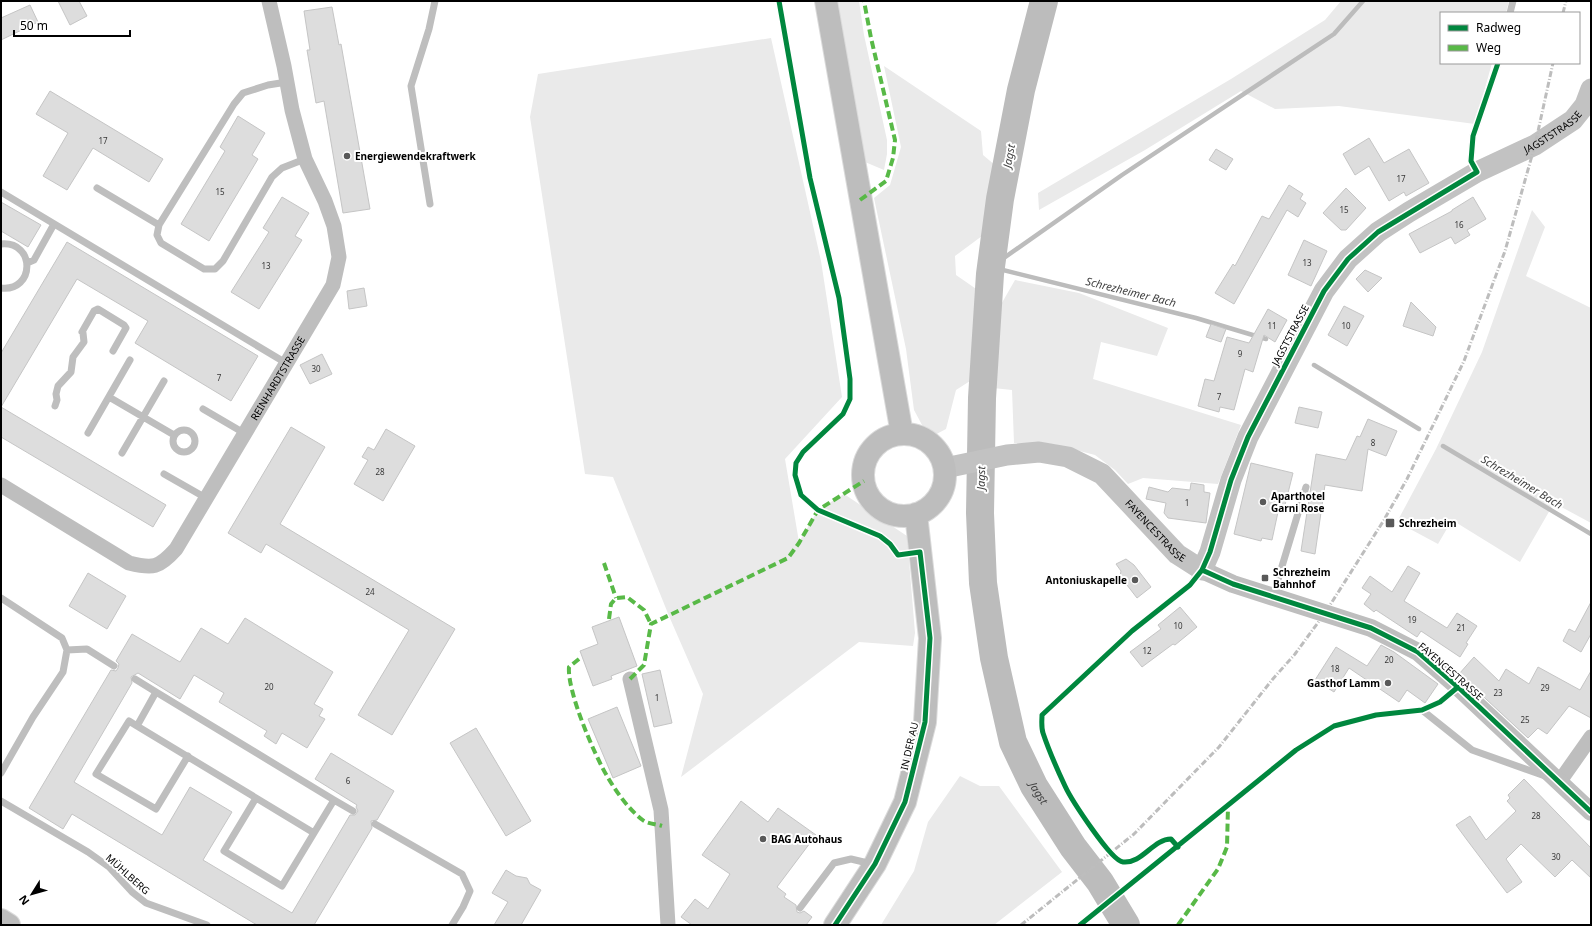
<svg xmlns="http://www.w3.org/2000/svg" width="1592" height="926" font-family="'Noto Sans',sans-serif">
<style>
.green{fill:#eaeaea}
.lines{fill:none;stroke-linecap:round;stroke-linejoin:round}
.stream{stroke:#bcbcbc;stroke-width:4.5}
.river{stroke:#bcbcbc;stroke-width:28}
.building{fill:#ddd;stroke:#c5c5c5}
.primary-casing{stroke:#dbdbdb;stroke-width:24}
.service{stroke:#bebebe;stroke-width:7}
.minor{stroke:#bebebe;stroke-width:15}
.tertiary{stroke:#bebebe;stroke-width:18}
.secondary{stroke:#c2c2c2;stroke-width:21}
.primary{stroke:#bdbdbd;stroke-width:22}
.rail{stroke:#bdbdbd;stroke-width:3;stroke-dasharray:6 2 1 2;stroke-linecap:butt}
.quiet{stroke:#58b947;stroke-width:4;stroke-dasharray:8 4;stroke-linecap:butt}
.cycleway-casing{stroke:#fff;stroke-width:8}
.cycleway{stroke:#00873e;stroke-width:5}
.poi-dot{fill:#595959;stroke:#fff;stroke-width:1.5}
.labels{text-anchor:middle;stroke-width:4;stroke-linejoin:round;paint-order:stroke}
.number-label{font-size:8px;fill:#373737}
.street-label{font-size:10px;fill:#000;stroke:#fff}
.poi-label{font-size:10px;font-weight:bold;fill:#000;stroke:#fff;text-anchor:start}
.water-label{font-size:11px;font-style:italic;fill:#414141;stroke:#fff}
</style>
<rect width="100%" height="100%" fill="#fff"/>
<path class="green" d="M 835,1 L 859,1 L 864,35 L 887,140 L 887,154 L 884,170 L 865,162 Z
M 1341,1 L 1509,1 L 1506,13 L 1441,13 L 1441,63 L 1492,63 L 1475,124 L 1339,106 L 1275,109 L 1241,91 L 1145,150 L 1039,210 L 1038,193 L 1231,79 L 1325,20 Z
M 771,38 L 821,261 L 842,397 L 785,459 L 799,542 L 818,510 L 844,494 L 907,536 L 915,633 L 913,646 L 859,642 L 681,777 L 703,694 L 669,616 L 613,477 L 585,474 L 530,117 L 538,74 Z
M 884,66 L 981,131 L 983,155 L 1002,171 L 982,236 L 955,256 L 956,275 L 982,293 L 970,381 L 956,390 L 946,429 L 929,438 L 914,410 L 906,349 L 874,198 L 890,185 L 901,147 Z
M 1532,210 L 1545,227 L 1526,276 L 1591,308 L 1591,523 L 1554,503 L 1520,562 L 1452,520 L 1438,544 L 1397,522 L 1436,449 L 1482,352 Z
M 1015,280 L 1079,293 L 1168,328 L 1157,356 L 1101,342 L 1093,379 L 1241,425 L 1218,484 L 1143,478 L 1128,484 L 1115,470 L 1095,455 L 1053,444 L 1014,443 L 1012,390 L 993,388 L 999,308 Z
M 960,776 L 980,786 L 999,786 L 1062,872 L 994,925 L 881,925 L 914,871 L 928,822 Z"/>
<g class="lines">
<path class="stream" d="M 991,267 L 1122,175 L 1334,34 L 1363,1
M 991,267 L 1196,318 L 1266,339
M 1314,365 L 1419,429
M 1443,446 L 1591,534"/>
<path class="river" id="s1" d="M 1044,1 L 1021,90 L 1000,199 L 990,274 L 982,398 L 980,513 L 983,583 L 994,658 L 1013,742 L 1034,786 L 1073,847 L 1100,882 L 1126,925"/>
</g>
<path class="building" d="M 58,1 L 79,1 L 87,16 L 70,25 Z
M 30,5 L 38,22 L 1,40 L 1,18 Z
M 332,7 L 339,45 L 341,44 L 370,209 L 343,213 L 324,101 L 316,103 L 307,50 L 310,50 L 304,11 Z
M 50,91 L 163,159 L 149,182 L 93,148 L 67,190 L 43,176 L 68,133 L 36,114 Z
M 238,116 L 265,133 L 252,155 L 258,159 L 209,241 L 181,224 L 225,151 L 220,147 Z
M 1369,138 L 1384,163 L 1409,149 L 1429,183 L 1406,196 L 1404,192 L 1389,201 L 1369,166 L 1355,175 L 1343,154 Z
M 1216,149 L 1233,159 L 1226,170 L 1209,160 Z
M 1289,185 L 1303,194 L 1300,199 L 1306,203 L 1298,217 L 1287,210 L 1234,304 L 1215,293 L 1233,264 L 1235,266 L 1262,216 L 1269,219 Z
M 1346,188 L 1366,208 L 1346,230 L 1341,230 L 1323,213 Z
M 282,197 L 309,213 L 295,236 L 302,240 L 259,309 L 231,292 L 269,232 L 263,228 Z
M 1473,197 L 1486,219 L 1467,230 L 1470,235 L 1455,244 L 1451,237 L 1420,253 L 1409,234 L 1452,211 L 1452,210 Z
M 1,202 L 41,225 L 28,247 L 1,231 Z
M 1304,240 L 1327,251 L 1311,286 L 1288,275 Z
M 67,242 L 258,356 L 231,401 L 135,343 L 148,321 L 77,279 L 1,407 L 166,505 L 153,527 L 1,437 L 1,353 Z
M 1365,270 L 1382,278 L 1368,292 L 1356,279 Z
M 364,288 L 367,306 L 349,309 L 347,291 Z
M 1411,302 L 1436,327 L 1433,336 L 1403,326 Z
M 1344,306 L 1364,316 L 1347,346 L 1328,335 Z
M 1268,309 L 1287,320 L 1275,342 L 1264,335 L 1253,372 L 1245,369 L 1234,410 L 1220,407 L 1219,412 L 1198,406 L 1205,379 L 1214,381 L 1227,337 L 1249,343 Z
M 1211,324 L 1226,329 L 1221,342 L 1206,337 Z
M 322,354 L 332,374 L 310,384 L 300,365 Z
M 1299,407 L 1322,412 L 1318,428 L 1295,423 Z
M 1368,419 L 1397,431 L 1386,456 L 1368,449 L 1362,491 L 1325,485 L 1315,554 L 1301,551 L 1316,454 L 1346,460 L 1357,436 L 1360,437 Z
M 291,427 L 325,447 L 280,524 L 455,629 L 392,735 L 358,715 L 409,630 L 266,544 L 261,553 L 228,533 Z
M 386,429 L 415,446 L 383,501 L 354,484 L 368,460 L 362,457 L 368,447 L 374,450 Z
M 1251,463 L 1293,473 L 1283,513 L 1278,512 L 1272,540 L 1262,538 L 1261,541 L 1234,534 Z
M 1191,483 L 1204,485 L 1204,492 L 1210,493 L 1206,523 L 1168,518 L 1164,513 L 1166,503 L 1146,499 L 1149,487 L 1168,492 L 1172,488 L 1190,490 Z
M 1126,559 L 1134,565 L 1151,587 L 1137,598 L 1120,576 L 1121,571 L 1116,564 Z
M 1408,566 L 1420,573 L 1404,601 L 1447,628 L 1457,613 L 1477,626 L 1466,643 L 1468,644 L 1460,657 L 1421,631 L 1417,637 L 1376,610 L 1374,612 L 1364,604 L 1371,594 L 1362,588 L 1370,576 L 1392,592 Z
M 88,573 L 126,596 L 107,629 L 69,606 Z
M 1591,602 L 1591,634 L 1581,652 L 1563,641 L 1569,629 L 1575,632 Z
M 1180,607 L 1197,627 L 1175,645 L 1173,644 L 1142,667 L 1130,652 L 1161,629 L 1158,625 Z
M 619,617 L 637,666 L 611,676 L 612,679 L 593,686 L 580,651 L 598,644 L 592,627 Z
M 245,618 L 333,672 L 314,704 L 323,709 L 319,716 L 325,719 L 307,748 L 282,733 L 276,744 L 264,736 L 267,731 L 219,702 L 224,693 L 194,675 L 180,699 L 138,673 L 131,677 L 132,683 L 74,782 L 162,835 L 190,787 L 232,812 L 203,860 L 292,913 L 350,815 L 355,815 L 358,811 L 356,807 L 357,805 L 315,779 L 331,753 L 394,791 L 377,820 L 371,821 L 372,828 L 314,925 L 257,925 L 72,814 L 63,829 L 29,808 L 111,670 L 116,671 L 118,668 L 119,664 L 116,661 L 132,634 L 180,662 L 201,628 L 228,644 Z
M 1381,645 L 1394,652 L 1438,684 L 1425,703 L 1407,690 L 1399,702 L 1349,668 L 1334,692 L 1315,680 L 1336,647 L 1367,666 Z
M 1474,657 L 1499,681 L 1506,669 L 1529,684 L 1538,667 L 1580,690 L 1591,671 L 1591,718 L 1569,706 L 1547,734 L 1538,728 L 1528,738 L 1459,674 Z
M 660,670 L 672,723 L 654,727 L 642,674 Z
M 617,707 L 641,766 L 613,778 L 588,719 Z
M 476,728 L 531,821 L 506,836 L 450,743 Z
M 1524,779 L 1591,848 L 1591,878 L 1572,860 L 1555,877 L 1521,844 L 1506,859 L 1522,882 L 1507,893 L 1467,840 L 1456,825 L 1470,816 L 1486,840 L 1516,811 L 1507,801 L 1510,798 L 1508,795 Z
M 741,801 L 768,822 L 778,808 L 816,835 L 777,887 L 786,894 L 784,897 L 796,905 L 797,912 L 800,913 L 804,911 L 812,917 L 806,925 L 692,925 L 681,917 L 695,899 L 708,909 L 730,874 L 702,855 Z
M 506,870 L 516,876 L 527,878 L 530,884 L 541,890 L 521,925 L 494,925 L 508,902 L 492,893 Z"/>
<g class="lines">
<g class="primary-casing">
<path id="primary" d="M 826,1 L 902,434
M863 475a41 41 0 1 1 82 0a41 41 0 1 1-82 0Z
M 1,920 L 9,925
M 835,925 L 875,864 L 905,802 L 925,722 L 930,638 L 916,514"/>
</g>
<path class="service" d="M 1510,13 L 1513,1
M 1476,170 L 1471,161 L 1473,136 L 1498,63
M 97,188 L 159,225 L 234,104 L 243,93 L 268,85 L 287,82
M 1,192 L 286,363
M 430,204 L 411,86 L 429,29 L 435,1
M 159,225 L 157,235 L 161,243 L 204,269 L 215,269 L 223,261 L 272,177 L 282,168 L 305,159
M 1,244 C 36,241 35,292 1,288
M 27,263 L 34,260 L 54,224
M 82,332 L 94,311 L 98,309 L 124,325 L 126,328 L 113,351
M 109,397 L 174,435
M 55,406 L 57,400 L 56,394 L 58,386 L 71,372 L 73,357 L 84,342 L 83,333
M 203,409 L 244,433
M173 441a11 11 0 1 1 22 0a11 11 0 1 1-22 0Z
M 88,433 L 130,360
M 122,453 L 164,381
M 164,474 L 206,498
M 1273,596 L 1306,487
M 1,598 L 62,638 L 67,650 L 63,672 L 33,717 L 1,773
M 67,650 L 87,649 L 114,666
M 135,679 L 156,692
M 1422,710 L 1472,750 L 1545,776
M 1042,715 L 1132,631 L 1190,585 L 1200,571
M 137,726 L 129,721 L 96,774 L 156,809 L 188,756
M 256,798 L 224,851 L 282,886 L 314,833
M 334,800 L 314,833 L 137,726 L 156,692 L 334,800 L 353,811
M 1,801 L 88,852 L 109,867 L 132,892 L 146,903 L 207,925
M 375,824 L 462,874 L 470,891 L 463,907 L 452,925
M 800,908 L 834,863 L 851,859 L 872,864"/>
<g class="minor">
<path id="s2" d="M 1,485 L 129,563 C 153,569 159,568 176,549 L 333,285 L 339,257 L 334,226 L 325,201 L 305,159 L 292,110 L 284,66 L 269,1"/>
<path d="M 630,679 L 661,810 L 668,925"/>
<path d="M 1560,781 L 1591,737"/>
</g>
<path class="tertiary" d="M 1202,570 L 1233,584 L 1371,628 L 1418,652 L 1458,687 L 1591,812"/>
<path class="secondary" id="s3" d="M 945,468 L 1007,455 L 1039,452 L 1068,457 L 1102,474 L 1177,554 L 1202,570 L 1210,552 L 1231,480 L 1248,437 L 1324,291 L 1348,259 L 1378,232 L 1409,212 L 1477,172 L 1535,145 L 1573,120 L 1585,105 L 1591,89"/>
<use href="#primary" class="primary"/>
<path class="rail" d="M 1563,13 L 1566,1
M 1021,925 L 1134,834 L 1219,747 L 1272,680 L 1295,654 L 1325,613 L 1384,520 L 1407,479 L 1464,361 L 1505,251 L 1535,145 L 1553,63"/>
<path class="quiet" d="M 860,200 L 886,181 L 893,158 L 895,140 L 871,38 L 864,1
M 604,563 L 616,598
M 609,619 L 611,604 L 616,598 L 627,597 L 644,610 L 651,624
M 579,659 L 569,667 C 567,691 594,754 607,776 C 617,793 629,810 644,821 C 649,824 656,824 662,826
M 630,679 L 644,665 L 651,624 L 788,558 L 799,543 L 818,510 L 864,481
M 1178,925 L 1218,869 L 1227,847 L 1228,806"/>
<g class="cycleway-casing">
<path id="cycleway" d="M 779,1 L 810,178 L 839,298 L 850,379 L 850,399 L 843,414 L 803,452 L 796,463 L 795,475 L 801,495 L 818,510 L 880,536 L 890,544 L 898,555 L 920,552 L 930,638 L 925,722 L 905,802 L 875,864 L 835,925
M 1202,570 L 1233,584 L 1371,628 L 1418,652 L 1458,687 L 1591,812
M 1178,847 L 1171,839 C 1153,839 1142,864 1123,862 C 1111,861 1071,799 1065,786 C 1057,769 1049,751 1043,733 C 1041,727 1042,720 1042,715 L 1132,631 L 1190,585 L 1202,570 L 1210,552 L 1231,480 L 1248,437 L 1324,291 L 1348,259 L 1378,232 L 1477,172 L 1471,161 L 1473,136 L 1498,63
M 1080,925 L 1296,750 L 1334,726 L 1376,715 L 1422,710 L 1440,702 L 1458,687"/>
</g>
<use href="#cycleway" class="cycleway"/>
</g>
<g class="poi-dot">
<circle cx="347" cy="156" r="4"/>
<circle cx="1263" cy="502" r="4"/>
<rect x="1385" y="518" width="10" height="10" rx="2"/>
<rect x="1261" y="574" width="8" height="8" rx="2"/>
<circle cx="1135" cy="580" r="4"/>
<circle cx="1388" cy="683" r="4"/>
<circle cx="763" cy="839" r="4"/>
</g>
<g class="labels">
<g class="number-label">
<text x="103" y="144">17</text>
<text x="1401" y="182">17</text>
<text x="220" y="195">15</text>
<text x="1344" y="213">15</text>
<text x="1459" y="228">16</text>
<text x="1307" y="266">13</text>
<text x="266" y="269">13</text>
<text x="1272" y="329">11</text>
<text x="1346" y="329">10</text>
<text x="1240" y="357">9</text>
<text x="316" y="372">30</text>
<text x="219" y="381">7</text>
<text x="1219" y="400">7</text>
<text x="1373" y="446">8</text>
<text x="380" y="475">28</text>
<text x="1187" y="506">1</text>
<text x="370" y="595">24</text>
<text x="1412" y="623">19</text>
<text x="1178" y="629">10</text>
<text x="1461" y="631">21</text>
<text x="1147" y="654">12</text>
<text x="1389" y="663">20</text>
<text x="1335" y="672">18</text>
<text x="269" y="690">20</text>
<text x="1545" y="691">29</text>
<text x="1498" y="696">23</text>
<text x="657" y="701">1</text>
<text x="1525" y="723">25</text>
<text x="348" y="784">6</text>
<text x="1536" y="819">28</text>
<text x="1556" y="860">30</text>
</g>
<g class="street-label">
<text dy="4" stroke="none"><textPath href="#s3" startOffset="890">JAGSTSTRASSE</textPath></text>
<text transform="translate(1290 335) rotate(-62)" y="4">JAGSTSTRASSE</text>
<text dy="4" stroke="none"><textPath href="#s2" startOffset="402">REINHARDTSTRASSE</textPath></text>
<text dy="4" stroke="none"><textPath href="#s3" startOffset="241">FAYENCESTRASSE</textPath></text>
<text transform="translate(1451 671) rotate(41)" y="4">FAYENCESTRASSE</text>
<text transform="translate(909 746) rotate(-77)" y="4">IN DER AU</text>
<text transform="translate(128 874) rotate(42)" y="4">MÜHLBERG</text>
</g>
<g class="poi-label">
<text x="355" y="160">Energiewendekraftwerk</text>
<text x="1271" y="500">Aparthotel<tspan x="1271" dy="12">Garni Rose</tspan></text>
<text x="1399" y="527">Schrezheim</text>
<text x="1273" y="576">Schrezheim<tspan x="1273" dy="12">Bahnhof</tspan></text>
<text x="1127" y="584" text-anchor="end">Antoniuskapelle</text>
<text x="1380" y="687" text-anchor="end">Gasthof Lamm</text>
<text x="771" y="843">BAG Autohaus</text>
</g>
<g class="water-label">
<text transform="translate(1009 156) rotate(-79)" y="4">Jagst</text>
<text transform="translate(1131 292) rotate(14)" y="4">Schrezheimer Bach</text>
<text transform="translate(981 478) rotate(-89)" y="4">Jagst</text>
<text transform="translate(1522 482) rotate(31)" y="4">Schrezheimer Bach</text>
<text dy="4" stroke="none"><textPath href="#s1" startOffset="807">Jagst</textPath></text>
</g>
</g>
<rect width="1592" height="926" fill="none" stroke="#000000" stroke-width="4"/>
<rect x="1440" y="12" width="140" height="52" fill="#ffffff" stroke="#999999"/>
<rect x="1448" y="25" width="20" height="6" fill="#00873e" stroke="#999999"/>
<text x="1476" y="32" font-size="12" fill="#000000">Radweg</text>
<rect x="1448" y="45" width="20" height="6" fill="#58b947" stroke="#999999"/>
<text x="1476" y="52" font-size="12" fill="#000000">Weg</text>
<g transform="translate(32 894) rotate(233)" stroke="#ffffff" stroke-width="3" paint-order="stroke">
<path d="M0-3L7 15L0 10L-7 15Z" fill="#000000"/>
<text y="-6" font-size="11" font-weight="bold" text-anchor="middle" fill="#000000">N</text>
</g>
<path d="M14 30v6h116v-6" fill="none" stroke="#000000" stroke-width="2"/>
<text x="20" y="30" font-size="12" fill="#000000" stroke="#ffffff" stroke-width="3" paint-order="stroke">50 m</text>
</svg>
